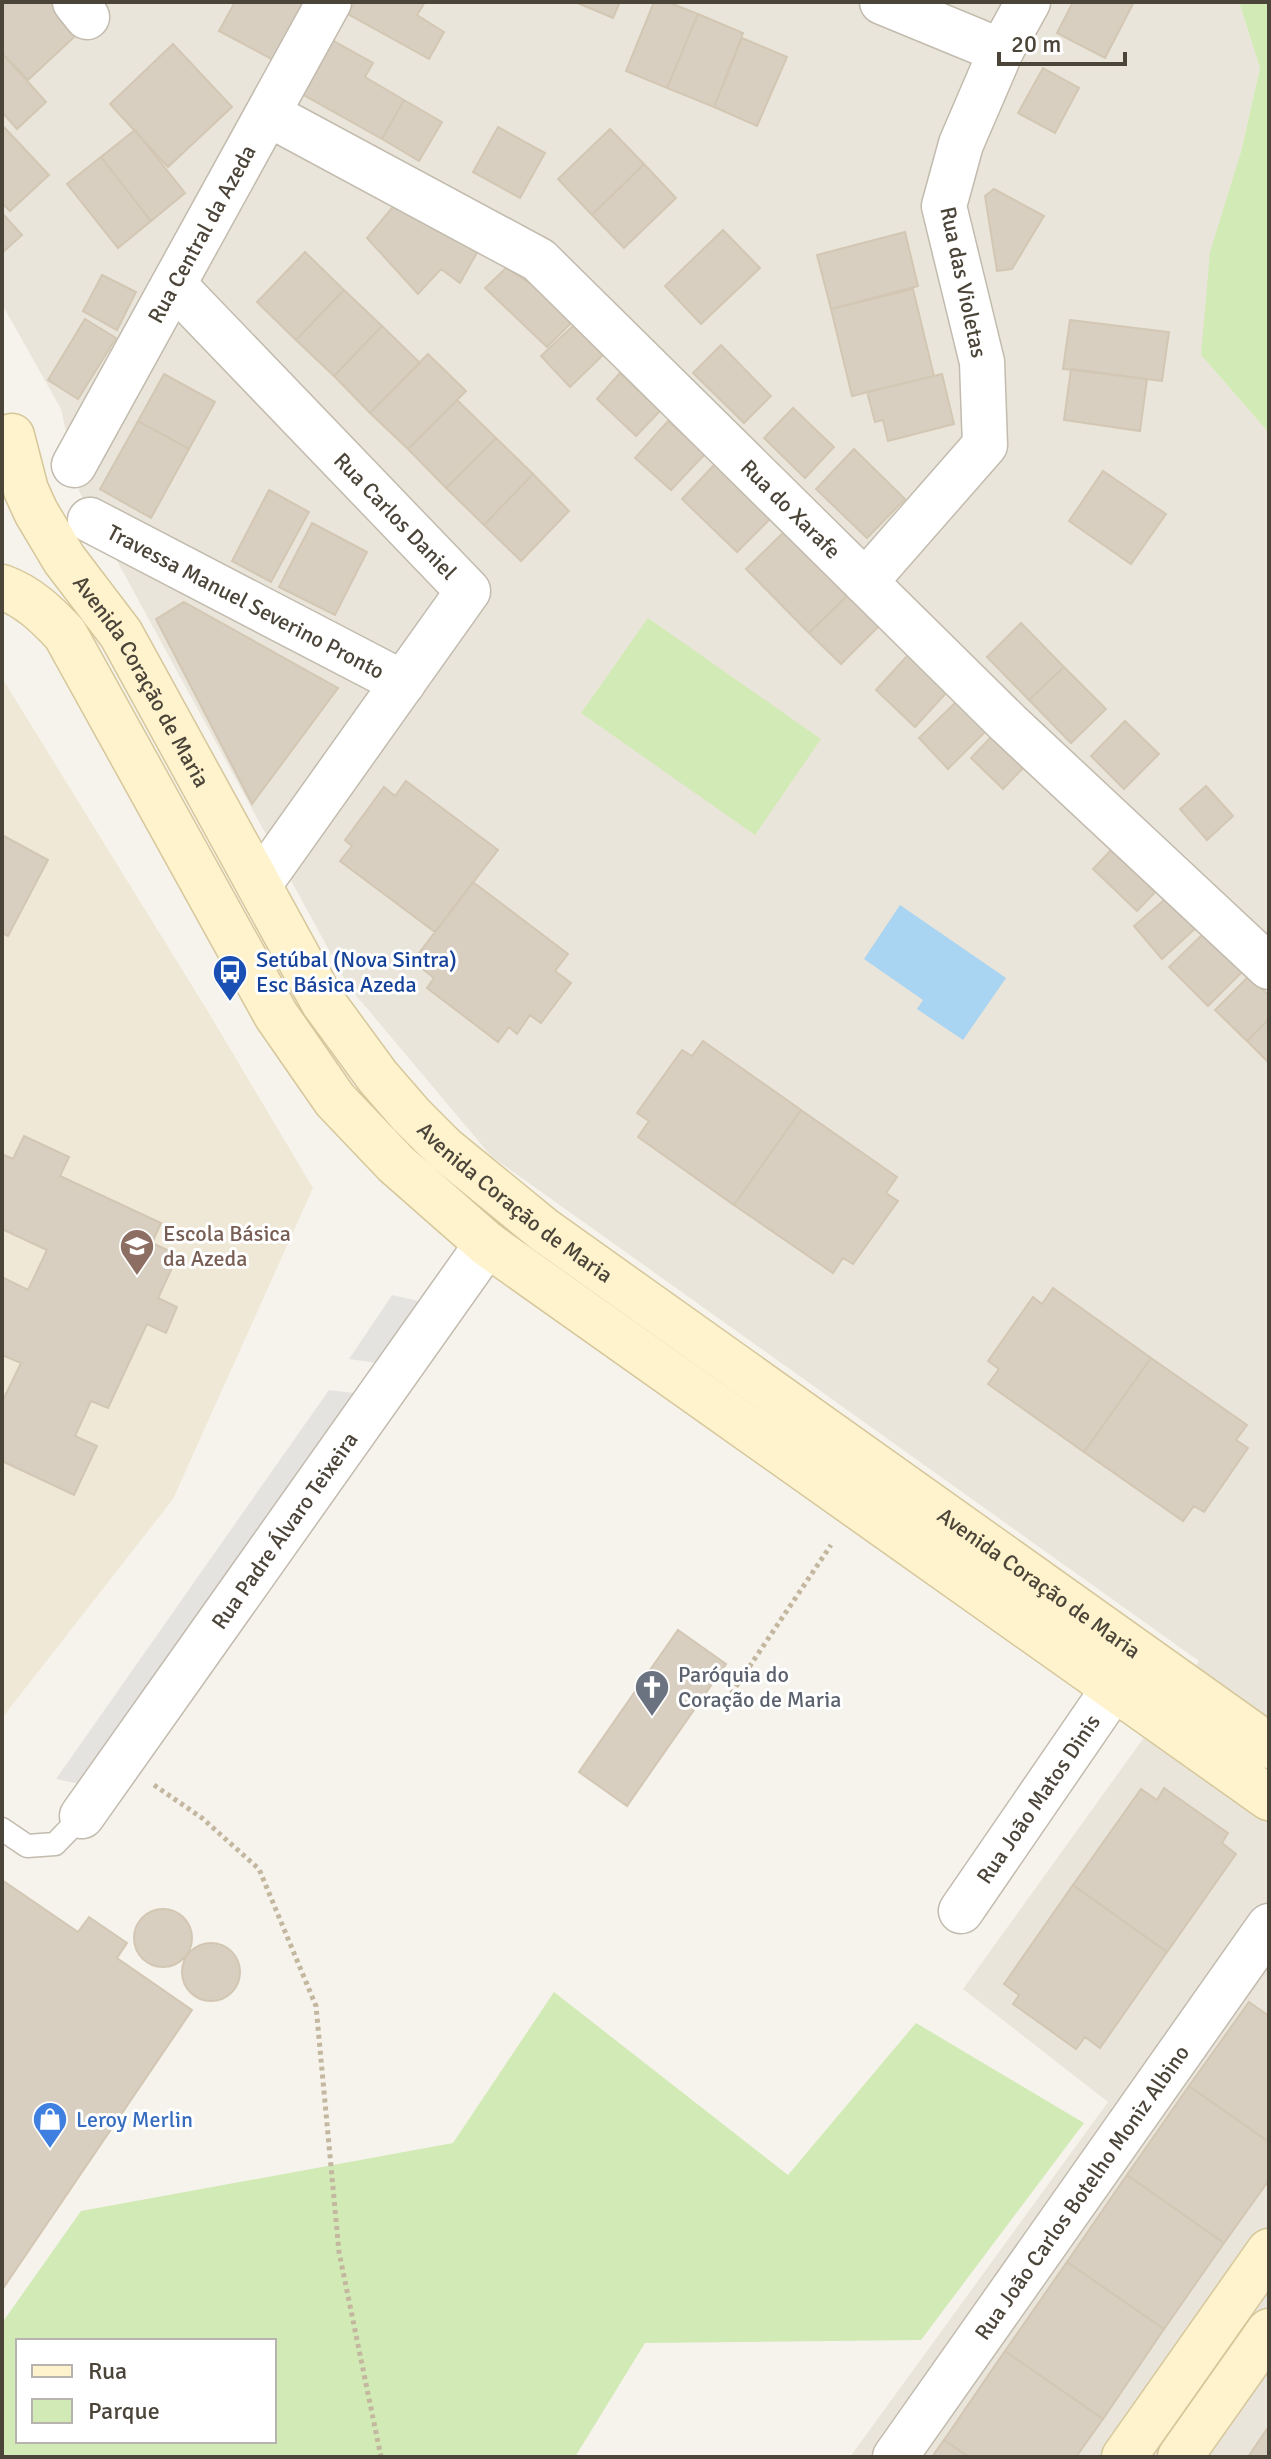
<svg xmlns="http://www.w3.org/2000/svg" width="1271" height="2459" font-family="Signika,sans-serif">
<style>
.residential{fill:#eae5da}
.education{fill:#efe8d6}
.green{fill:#d2eab5;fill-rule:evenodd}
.parking{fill:#e5e3e0}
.water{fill:#a9d4f2}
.building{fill:#d8cfc1;stroke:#d3c7b4;stroke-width:2}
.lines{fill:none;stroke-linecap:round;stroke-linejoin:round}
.lane-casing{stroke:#c2bbae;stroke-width:25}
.street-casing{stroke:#c2bbae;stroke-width:47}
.secondary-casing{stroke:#d6c79b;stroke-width:47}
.path{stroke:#c4b79f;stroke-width:5;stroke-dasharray:4 4;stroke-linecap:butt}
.lane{stroke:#fff;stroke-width:22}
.street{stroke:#fff;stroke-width:44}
.secondary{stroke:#fff3cd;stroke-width:44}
.labels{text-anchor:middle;stroke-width:6;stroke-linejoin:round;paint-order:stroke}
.street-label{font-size:22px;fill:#4b4439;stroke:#fff}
.transit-label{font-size:22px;fill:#164399;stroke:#fff;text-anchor:start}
.education-label{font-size:22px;fill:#785e54;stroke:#fff;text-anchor:start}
.worship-label{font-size:22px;fill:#5b616d;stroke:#fff;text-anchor:start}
.shop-label{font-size:22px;fill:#366cbe;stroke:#fff;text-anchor:start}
</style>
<rect width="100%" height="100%" fill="#f6f3ec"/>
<path class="residential" d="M 2,2 L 1239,2 L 1260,68 L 1241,152 L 1201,355 L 1269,433 L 1269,2457 L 850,2457 L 1108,2102 L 963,1989 L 1199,1661 L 491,1156 L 349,987 L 79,491 L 61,409 L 2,304 Z"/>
<path class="education" d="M 2,678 L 207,1010 L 313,1188 L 173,1499 L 2,1718 Z"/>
<path class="green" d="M 1239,2 L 1269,2 L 1269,433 L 1201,355 L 1210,252 L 1241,152 L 1260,68 Z
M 648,618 L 821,739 L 755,835 L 581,713 Z
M 554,1992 L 788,2175 L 916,2023 L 1084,2123 L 921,2340 L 645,2343 L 575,2457 L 2,2457 L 2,2323 L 81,2211 L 453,2143 ZM 18,2341 L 274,2341 L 274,2441 L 18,2441 Z"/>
<path class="parking" d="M 392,1295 L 423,1302 L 384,1364 L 349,1359 Z
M 329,1390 L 361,1394 L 89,1786 L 56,1779 Z"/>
<path class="water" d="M 900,905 L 1006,978 L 963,1040 L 917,1009 L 923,1000 L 864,959 Z"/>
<path class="building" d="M 2,2 L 64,2 L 86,26 L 28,80 L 2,53 Z
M 235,2 L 312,2 L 279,63 L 219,31 Z
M 355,2 L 425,2 L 417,15 L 444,32 L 429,59 L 348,14 Z
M 575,2 L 620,2 L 613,18 Z
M 654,2 L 668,2 L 698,14 L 667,88 L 626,71 Z
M 1073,2 L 1134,2 L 1105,58 L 1057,33 Z
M 698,14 L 743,33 L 714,107 L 667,88 Z
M 742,38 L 787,57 L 757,126 L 714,107 Z
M 332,40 L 373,63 L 365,77 L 404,100 L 382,139 L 302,94 Z
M 173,44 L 232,107 L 168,167 L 110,104 Z
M 2,53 L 46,102 L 17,129 L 2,112 Z
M 1043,68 L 1079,88 L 1055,133 L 1018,113 Z
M 404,100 L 442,122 L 419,161 L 382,139 Z
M 2,125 L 49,175 L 10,211 L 2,203 Z
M 498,127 L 545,153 L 520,198 L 473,172 Z
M 610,129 L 644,164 L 592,215 L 558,179 Z
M 135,130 L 185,193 L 151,221 L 101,157 Z
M 101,157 L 151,221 L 118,248 L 67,184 Z
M 644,164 L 676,198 L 624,248 L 592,215 Z
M 994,189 L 1044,216 L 1012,269 L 997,271 L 985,196 Z
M 396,203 L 479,249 L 460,283 L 441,269 L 418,294 L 367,238 Z
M 2,213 L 22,235 L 2,253 Z
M 723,230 L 760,268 L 701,324 L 665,286 Z
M 905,232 L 918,286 L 831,309 L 817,255 Z
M 305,252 L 344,290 L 296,340 L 257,302 Z
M 506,268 L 534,286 L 571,323 L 547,347 L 485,288 Z
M 102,275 L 136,292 L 117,330 L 83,311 Z
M 913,289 L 934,376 L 852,396 L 831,309 Z
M 344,290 L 382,326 L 334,376 L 296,340 Z
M 85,319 L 116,338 L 78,399 L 48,380 Z
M 1070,320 L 1169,332 L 1162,381 L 1063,369 Z
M 574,325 L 603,355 L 570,387 L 541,356 Z
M 382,326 L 420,363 L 370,413 L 334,376 Z
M 721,345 L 771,396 L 744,423 L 693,373 Z
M 428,354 L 466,391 L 408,449 L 370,413 Z
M 1071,369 L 1147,379 L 1140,431 L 1064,420 Z
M 620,373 L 660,411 L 636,436 L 597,399 Z
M 164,374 L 215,402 L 189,449 L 138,421 Z
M 942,374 L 954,424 L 888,441 L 883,420 L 875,422 L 867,392 Z
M 457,400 L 496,438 L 446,488 L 408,449 Z
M 793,408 L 834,447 L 805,478 L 764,438 Z
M 138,421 L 189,449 L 151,518 L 100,489 Z
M 668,421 L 705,454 L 671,490 L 635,458 Z
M 496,438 L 533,474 L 484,525 L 446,488 Z
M 854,449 L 905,499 L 867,538 L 816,489 Z
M 715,464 L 771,518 L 737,552 L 682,499 Z
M 1103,471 L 1166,514 L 1131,564 L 1069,521 Z
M 533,474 L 569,511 L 521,561 L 484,525 Z
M 269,490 L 309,512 L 271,582 L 232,561 Z
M 312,523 L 367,552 L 335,615 L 279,587 Z
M 785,531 L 848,595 L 809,633 L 746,569 Z
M 848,595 L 879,626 L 841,664 L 809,633 Z
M 184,602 L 338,688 L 252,804 L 156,619 Z
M 1021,623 L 1064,667 L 1029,700 L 987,657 Z
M 908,655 L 947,692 L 915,727 L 876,690 Z
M 1064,667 L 1106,709 L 1071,743 L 1029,700 Z
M 957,701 L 986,731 L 948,769 L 919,738 Z
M 1125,721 L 1159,754 L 1124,789 L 1091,756 Z
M 994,734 L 1026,765 L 1003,789 L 971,758 Z
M 406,781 L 498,850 L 435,932 L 340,861 L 352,846 L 345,840 L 384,787 L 395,796 Z
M 1206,786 L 1233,816 L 1207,840 L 1180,809 Z
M 2,835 L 48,860 L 8,936 L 2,933 Z
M 1116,845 L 1160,887 L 1137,911 L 1093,869 Z
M 473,882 L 568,954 L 555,971 L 571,983 L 541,1023 L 530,1015 L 517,1034 L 509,1027 L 498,1042 L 427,988 L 434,978 L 413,961 Z
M 1170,895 L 1198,926 L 1162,959 L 1134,926 Z
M 1205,932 L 1243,971 L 1208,1006 L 1169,967 Z
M 1249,976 L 1269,996 L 1269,1019 L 1247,1041 L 1215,1010 Z
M 1269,1019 L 1269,1063 L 1247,1041 Z
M 703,1041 L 801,1110 L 734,1205 L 638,1137 L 649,1121 L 637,1113 L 682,1050 L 692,1056 Z
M 801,1110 L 897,1177 L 886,1193 L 898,1201 L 853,1264 L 843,1258 L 833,1273 L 734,1205 Z
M 24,1136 L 69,1157 L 60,1176 L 161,1223 L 152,1243 L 178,1255 L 158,1298 L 177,1307 L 166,1333 L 147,1324 L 108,1408 L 91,1401 L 75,1436 L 97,1446 L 74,1495 L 2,1461 L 2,1402 L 21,1363 L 2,1355 L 2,1277 L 28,1290 L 47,1250 L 2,1229 L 2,1154 L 13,1159 Z
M 1053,1288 L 1151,1358 L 1084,1452 L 988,1384 L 999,1369 L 988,1361 L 1033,1297 L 1042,1304 Z
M 1151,1358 L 1247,1425 L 1236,1440 L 1248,1448 L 1204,1512 L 1194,1506 L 1183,1521 L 1084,1452 Z
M 678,1630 L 726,1664 L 627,1806 L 579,1772 Z
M 1164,1788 L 1228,1833 L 1222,1843 L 1236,1854 L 1167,1952 L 1073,1885 L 1141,1789 L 1157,1800 Z
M 2,1880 L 78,1932 L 89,1917 L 127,1943 L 117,1958 L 192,2010 L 2,2290 Z
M 1073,1885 L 1167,1952 L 1100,2048 L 1085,2037 L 1076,2049 L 1013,2004 L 1019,1995 L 1004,1984 Z
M134 1938a29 29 0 1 1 58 0a29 29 0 1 1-58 0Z
M182 1972a29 29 0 1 1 58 0a29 29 0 1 1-58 0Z
M 1249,2002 L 1269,2016 L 1269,2142 L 1189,2086 Z
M 1189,2086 L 1269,2142 L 1269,2180 L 1224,2243 L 1127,2175 Z
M 1127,2175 L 1224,2243 L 1164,2329 L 1067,2262 Z
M 1067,2262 L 1164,2329 L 1103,2419 L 1005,2351 Z
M 1005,2351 L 1103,2419 L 1076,2457 L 969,2457 L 944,2440 Z
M 1269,2426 L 1269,2457 L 1248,2457 Z
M 944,2440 L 969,2457 L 932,2457 Z"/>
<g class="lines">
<g class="lane-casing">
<path id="lane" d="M 2,1829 L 27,1846 L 55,1844 L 82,1816"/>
</g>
<g class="street-casing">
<g id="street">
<path d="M 75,2 L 87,17"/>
<path d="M 882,2 L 1001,51"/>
<path id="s1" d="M 268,114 L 539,260 L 1008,723 L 1269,967"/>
<path id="s2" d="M 174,285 L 468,591 L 259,885"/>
<path id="s3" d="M 74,465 L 329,2"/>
<path id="s4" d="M 90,520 L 403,683"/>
<path d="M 865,582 L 985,445 L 982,362 L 944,206 L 961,144 L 1001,51 L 1028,2"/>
<path id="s5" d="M 82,1816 L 487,1244"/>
<path id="s6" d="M 961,1911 L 1114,1688"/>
<path id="s7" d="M 895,2457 L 1269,1926"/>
</g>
</g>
<g class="secondary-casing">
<g id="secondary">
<path id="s8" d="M 12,436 L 26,490 L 36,512 L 64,559 L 121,634 L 323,1002 L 378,1077 L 411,1115 L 445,1149 L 544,1230 L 1269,1746"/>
<path d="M 2,587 C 29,597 46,614 65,634 L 276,1015 L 335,1100 L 396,1164 L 487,1244 L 1269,1798"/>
<path d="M 1124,2457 L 1269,2251"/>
<path d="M 1180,2457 L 1269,2331"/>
</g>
</g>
<path class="path" d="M 727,1700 L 831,1545
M 154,1785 L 202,1818 L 259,1869 L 316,2006 L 339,2252 L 381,2457"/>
<use href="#lane" class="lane"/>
<use href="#street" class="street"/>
<use href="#secondary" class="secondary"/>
</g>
<defs>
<g id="bus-pin" transform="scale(1.8)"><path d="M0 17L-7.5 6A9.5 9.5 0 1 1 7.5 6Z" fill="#1a4fb4" stroke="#fff"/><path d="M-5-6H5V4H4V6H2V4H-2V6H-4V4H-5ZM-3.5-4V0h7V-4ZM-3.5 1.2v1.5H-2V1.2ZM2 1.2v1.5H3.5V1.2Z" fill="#fff"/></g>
<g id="school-pin" transform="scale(1.8)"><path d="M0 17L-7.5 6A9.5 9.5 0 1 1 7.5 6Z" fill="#8d6e63" stroke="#fff"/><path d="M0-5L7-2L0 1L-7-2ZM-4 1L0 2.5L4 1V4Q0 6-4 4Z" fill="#fff"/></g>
<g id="church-pin" transform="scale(1.8)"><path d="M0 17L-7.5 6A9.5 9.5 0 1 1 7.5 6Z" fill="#6b7280" stroke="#fff"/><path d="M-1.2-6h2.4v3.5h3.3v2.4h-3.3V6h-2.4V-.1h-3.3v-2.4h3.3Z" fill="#fff"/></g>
<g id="shop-pin" transform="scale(1.8)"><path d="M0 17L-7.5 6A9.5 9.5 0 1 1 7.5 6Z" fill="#3f7fe0" stroke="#fff"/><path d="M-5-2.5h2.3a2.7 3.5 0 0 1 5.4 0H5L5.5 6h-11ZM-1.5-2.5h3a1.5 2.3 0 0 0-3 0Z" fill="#fff"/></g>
</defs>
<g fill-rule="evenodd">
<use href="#bus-pin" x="230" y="972"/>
<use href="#school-pin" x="137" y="1246"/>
<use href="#church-pin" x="652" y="1687"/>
<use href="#shop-pin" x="50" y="2119"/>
</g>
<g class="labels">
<g class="street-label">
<text dy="8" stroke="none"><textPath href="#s3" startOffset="264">Rua Central da Azeda</textPath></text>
<text transform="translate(964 282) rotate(78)" y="8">Rua das Violetas</text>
<text dy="8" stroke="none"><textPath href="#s1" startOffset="662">Rua do Xarafe</textPath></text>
<text dy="8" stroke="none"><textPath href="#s2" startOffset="320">Rua Carlos Daniel</textPath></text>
<text dy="8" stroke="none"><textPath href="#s4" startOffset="176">Travessa Manuel Severino Pronto</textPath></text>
<text dy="8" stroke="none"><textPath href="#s8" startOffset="280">Avenida Coração de Maria</textPath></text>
<text dy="8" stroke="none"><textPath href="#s8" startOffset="928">Avenida Coração de Maria</textPath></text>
<text dy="8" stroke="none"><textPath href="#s5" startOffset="350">Rua Padre Álvaro Teixeira</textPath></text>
<text dy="8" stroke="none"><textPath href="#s8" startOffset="1576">Avenida Coração de Maria</textPath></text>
<text dy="8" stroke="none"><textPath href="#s6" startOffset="136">Rua João Matos Dinis</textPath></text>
<text dy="8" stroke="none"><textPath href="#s7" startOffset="324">Rua João Carlos Botelho Moniz Albino</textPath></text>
</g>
<g class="transit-label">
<text x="256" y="967">Setúbal (Nova Sintra)<tspan x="256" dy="25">Esc Básica Azeda</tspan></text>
</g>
<g class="education-label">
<text x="163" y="1241">Escola Básica<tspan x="163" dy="25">da Azeda</tspan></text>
</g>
<g class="worship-label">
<text x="678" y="1682">Paróquia do<tspan x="678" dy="25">Coração de Maria</tspan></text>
</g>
<g class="shop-label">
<text x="76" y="2127">Leroy Merlin</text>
</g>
</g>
<rect width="1271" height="2459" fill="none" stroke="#4b4439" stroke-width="8"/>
<rect x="16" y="2339" width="260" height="104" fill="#ffffff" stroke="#b7b4b0" stroke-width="2"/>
<rect x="32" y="2365" width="40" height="12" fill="#fff3cd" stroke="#b7b4b0" stroke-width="2"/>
<text x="88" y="2379" font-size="24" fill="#4b4439">Rua</text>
<rect x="32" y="2399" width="40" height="24" fill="#d2eab5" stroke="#b7b4b0" stroke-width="2"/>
<text x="88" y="2419" font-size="24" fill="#4b4439">Parque</text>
<path d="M999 52v12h126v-12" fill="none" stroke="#4b4439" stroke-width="4"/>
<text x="1011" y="52" font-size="24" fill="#4b4439" stroke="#ffffff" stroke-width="6" paint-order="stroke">20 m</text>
</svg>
